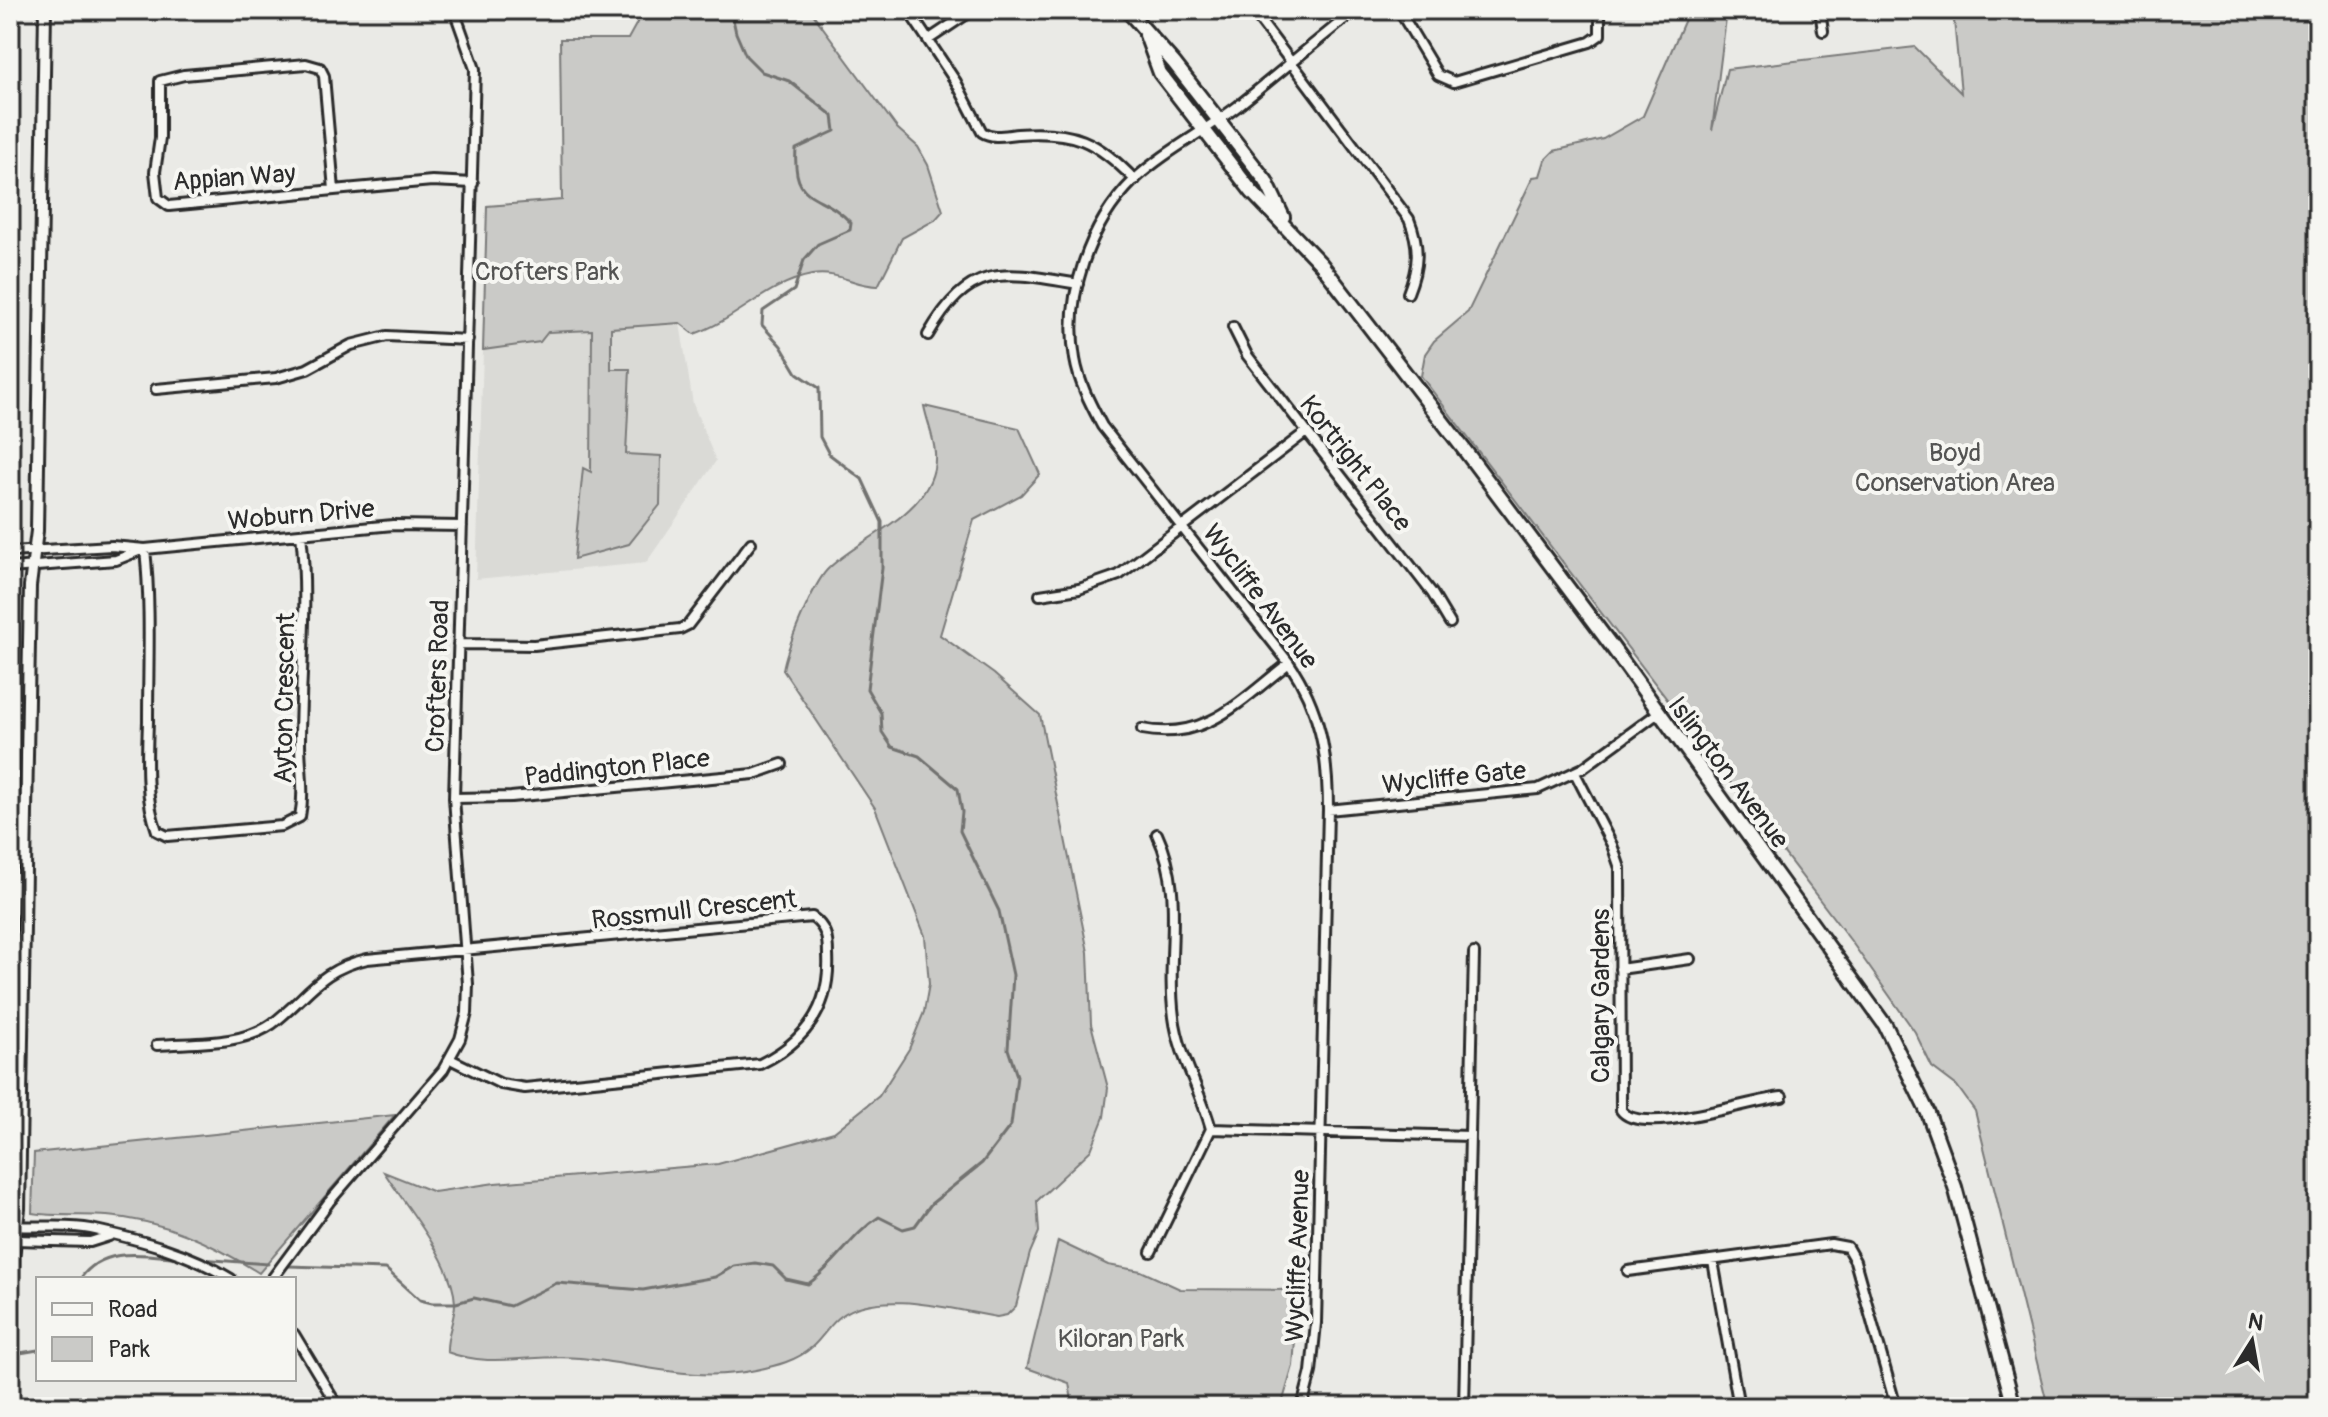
<svg xmlns="http://www.w3.org/2000/svg" width="2328" height="1417" font-family="Pangolin,sans-serif">
<style>
.built{fill:#dadad6}
.green{fill:#cacac7;stroke:#7a7a79;stroke-width:2}
.lines{fill:none;stroke-linecap:round;stroke-linejoin:round}
.stream{stroke:#727270;stroke-width:3}
.minor-casing{stroke:#2b2b2b;stroke-width:14}
.tertiary-casing{stroke:#2b2b2b;stroke-width:16}
.secondary-casing{stroke:#2b2b2b;stroke-width:18}
.minor{stroke:#f6f6f2;stroke-width:8}
.tertiary{stroke:#f6f6f2;stroke-width:10}
.secondary{stroke:#f6f6f2;stroke-width:12}
.labels{text-anchor:middle;stroke-width:8;stroke-linejoin:round;paint-order:stroke}
.street-label{font-size:26px;fill:#2b2b2b;stroke:#f6f6f2}
.park-label{font-size:26px;fill:#535352;stroke:#f6f6f2}
</style>
<rect width="100%" height="100%" fill="#eaeae6"/>
<filter id="ink" filterUnits="userSpaceOnUse"><feTurbulence type="fractalNoise" baseFrequency=".0125" numOctaves="2"/><feDisplacementMap in="SourceGraphic" scale="16" xChannelSelector="R" yChannelSelector="G"/><feConvolveMatrix kernelMatrix="1 2 1 2 8 2 1 2 1" color-interpolation-filters="sRGB"/></filter>
<g filter="url(#ink)">
<path class="built" d="M 10,10 L 22,10 L 20,75 L 10,76 Z
M 680,323 L 693,404 L 716,461 L 646,563 L 476,579 L 483,350 L 540,342 L 547,332 Z"/>
<path class="green" d="M 644,10 L 810,10 L 897,128 L 918,147 L 928,165 L 943,211 L 935,220 L 902,238 L 878,286 C 854,286 840,271 812,275 C 767,283 737,320 694,334 L 680,323 L 611,328 L 611,369 L 630,369 L 626,454 L 661,456 L 660,505 L 629,544 L 574,559 L 583,468 L 591,472 L 592,330 L 548,332 L 540,342 L 483,350 L 487,206 L 562,200 L 560,39 L 628,39 Z
M 1689,10 L 1727,10 L 1712,130 L 1727,69 L 1915,47 L 1961,93 L 1953,10 L 2318,10 L 2318,1407 L 2048,1407 L 1975,1111 L 1957,1086 L 1932,1067 L 1915,1032 L 1851,941 L 1421,376 L 1425,354 L 1434,341 L 1468,312 L 1533,177 L 1540,176 L 1545,160 L 1554,151 L 1603,139 L 1643,116 Z
M 924,406 L 1019,428 L 1040,474 L 1021,495 L 974,520 L 940,635 L 994,674 L 1040,715 L 1088,952 L 1091,1024 L 1108,1088 L 1104,1117 L 1091,1150 L 1037,1201 L 1039,1232 L 1030,1253 L 1016,1306 L 1007,1315 L 997,1317 C 954,1310 878,1288 841,1316 C 830,1324 822,1338 812,1347 C 797,1361 775,1366 756,1370 C 692,1383 642,1364 580,1358 C 534,1353 492,1369 447,1352 C 446,1335 455,1320 455,1303 C 453,1261 407,1208 384,1172 L 434,1192 L 495,1183 L 718,1164 L 834,1132 L 879,1096 L 909,1049 L 924,1012 L 929,984 L 925,936 L 875,808 L 783,670 C 786,649 813,585 827,570 C 858,537 939,513 935,453 C 934,438 927,421 924,406 Z
M 10,645 L 17,645 L 10,894 Z
M 395,1115 L 259,1273 C 212,1243 163,1220 107,1216 C 83,1214 56,1217 32,1213 L 34,1153 Z
M 1058,1241 L 1108,1265 L 1141,1271 L 1180,1289 L 1299,1290 L 1293,1366 L 1281,1407 L 1073,1407 L 1069,1383 L 1027,1368 Z"/>
<g class="lines">
<path class="stream" d="M 200,1259 L 268,1264
M 288,1266 L 386,1269 L 420,1300 L 432,1303 L 456,1303 L 474,1298 L 510,1306 L 557,1283 L 643,1290 L 715,1277 L 734,1266 L 755,1263 L 773,1266 L 786,1279 L 808,1284 C 836,1265 851,1235 879,1217 L 903,1229 L 915,1226 L 931,1204 L 982,1163 L 1011,1125 L 1017,1076 L 1008,1049 L 1013,975 L 999,911 L 960,831 L 962,812 L 958,789 L 919,756 L 892,747 L 882,732 L 881,713 L 867,689 L 882,568 L 882,522 L 862,479 L 829,454 L 820,437 L 819,388 L 797,373 L 781,346 L 762,325 L 763,311 L 794,290 L 804,260 L 818,244 L 850,230 L 851,223 C 820,189 792,207 796,149 L 835,131 L 833,116 L 789,81 L 762,72 L 746,56 L 736,33 L 731,10
M 80,1279 C 104,1245 144,1255 181,1258
M 20,1353 L 38,1350"/>
<g class="minor-casing">
<path id="minor" d="M 908,10 L 956,82 L 982,132 C 993,139 1006,135 1018,134 C 1074,130 1096,140 1135,180
M 1252,10 L 1409,219 C 1420,247 1419,265 1408,293
M 1399,10 L 1438,75 L 1454,82 L 1590,42 L 1600,35 L 1600,10
M 1820,10 L 1823,31
M 928,40 L 973,10
M 306,64 L 320,68 L 324,76 L 334,190 L 169,206 L 158,198 L 155,172 L 160,138 L 160,81 L 184,75 Z
M 334,190 L 432,181 L 473,183
M 1233,327 L 1247,355 L 1432,593 L 1450,623
M 928,335 C 970,262 1003,271 1078,284
M 156,389 L 276,378 L 307,369 L 351,345 L 387,336 L 468,340
M 145,549 C 151,606 148,663 148,721 C 147,757 144,796 157,831 L 167,836 L 282,826 L 300,817 C 305,792 300,768 300,743 C 300,673 309,604 301,534
M 10,552 L 112,546 L 145,549 L 393,525 L 462,526
M 10,568 L 116,560 L 141,550
M 1040,595 L 1079,589 L 1119,575 L 1306,432
M 458,644 L 534,645 L 680,629 L 688,625 L 751,543
M 1142,729 C 1206,742 1241,700 1289,663
M 1575,773 L 1612,845 L 1620,868 L 1621,1110 C 1640,1138 1750,1100 1782,1097
M 454,798 L 511,797 L 754,774 L 782,764
M 1328,810 L 1538,789 L 1583,768 L 1658,713
M 1157,834 C 1186,896 1165,953 1174,1017 C 1179,1056 1201,1091 1211,1129
M 1620,969 L 1690,959
M 157,1045 C 194,1042 240,1046 272,1024 C 308,997 318,970 367,959 L 812,917 C 826,927 828,938 828,955 C 831,1007 805,1042 760,1064 L 525,1088 L 501,1084 L 450,1059
M 1211,1129 L 1470,1136
M 16,1226 C 40,1228 68,1224 91,1229 C 141,1240 188,1252 231,1279
M 15,1240 L 90,1242 L 109,1236
M 1151,1252 L 1211,1129
M 1713,1261 L 1739,1407
M 1628,1271 L 1831,1244 L 1847,1247 L 1855,1261 L 1896,1407
M 272,1279 L 329,1202 L 443,1070 L 460,1039 L 467,1013 L 468,984 L 454,798 L 475,69 L 454,10
M 294,1334 L 338,1407
M 1302,1407 L 1311,1372 L 1316,1323 L 1328,810 C 1328,755 1320,708 1289,663 L 1102,426 C 1091,405 1079,383 1075,359 C 1064,297 1089,224 1134,180 C 1165,151 1204,132 1238,106 C 1277,75 1316,41 1356,10
M 1464,1407 L 1474,953"/>
</g>
<g class="tertiary-casing">
<path id="tertiary" d="M 10,1380 L 13,1256 L 19,1209 L 30,586 L 37,531 L 45,10"/>
</g>
<g class="secondary-casing">
<path id="secondary" d="M 1127,10 L 1174,63 L 1266,181 L 1283,217
M 1146,35 L 1160,73 L 1252,192 L 1321,264 L 1466,452 L 1610,644 L 1885,1025 L 1928,1113 L 1955,1187 L 2014,1407"/>
</g>
<use href="#minor" class="minor"/>
<use href="#tertiary" class="tertiary"/>
<use href="#secondary" class="secondary"/>
</g>
</g>
<g class="labels">
<g class="street-label">
<text transform="translate(234 177) rotate(-4)" y="9">Appian Way</text>
<text transform="translate(1356 463) rotate(52)" y="9">Kortright Place</text>
<text transform="translate(301 514) rotate(-5)" y="9">Woburn Drive</text>
<text transform="translate(1261 596) rotate(53)" y="9">Wycliffe Avenue</text>
<text transform="translate(437 676) rotate(-88)" y="9">Crofters Road</text>
<text transform="translate(284 698) rotate(-89)" y="9">Ayton Crescent</text>
<text transform="translate(617 767) rotate(-6)" y="9">Paddington Place</text>
<text transform="translate(1729 772) rotate(53)" y="9">Islington Avenue</text>
<text transform="translate(1454 777) rotate(-6)" y="9">Wycliffe Gate</text>
<text transform="translate(694 909) rotate(-6)" y="9">Rossmull Crescent</text>
<text transform="translate(1600 996) rotate(-90)" y="9">Calgary Gardens</text>
<text transform="translate(1297 1256) rotate(-88)" y="9">Wycliffe Avenue</text>
</g>
<g class="park-label">
<text x="547" y="280">Crofters Park</text>
<text x="1955" y="461">Boyd<tspan x="1955" dy="30">Conservation Area</tspan></text>
<text x="1121" y="1347">Kiloran Park</text>
</g>
</g>
<rect width="2328" height="1417" fill="none" stroke="#f6f6f2" stroke-width="40"/>
<rect x="20" y="20" width="2288" height="1377" fill="none" stroke="#2b2b2b" stroke-width="3" filter="url(#ink)"/>
<rect x="36" y="1277" width="260" height="104" fill="#f6f6f2" stroke="#a5a5a2" stroke-width="2"/>
<rect x="52" y="1303" width="40" height="12" fill="#f6f6f2" stroke="#a5a5a2" stroke-width="2"/>
<text x="108" y="1317" font-size="24" fill="#2b2b2b">Road</text>
<rect x="52" y="1337" width="40" height="24" fill="#cacac7" stroke="#a5a5a2" stroke-width="2"/>
<text x="108" y="1357" font-size="24" fill="#2b2b2b">Park</text>
<g transform="translate(2252 1341) rotate(11)" stroke="#f6f6f2" stroke-width="6" paint-order="stroke">
<path d="M0-6L14 30L0 20L-14 30Z" fill="#2b2b2b"/>
<text y="-12" font-size="22" font-weight="bold" text-anchor="middle" fill="#2b2b2b">N</text>
</g>
</svg>
